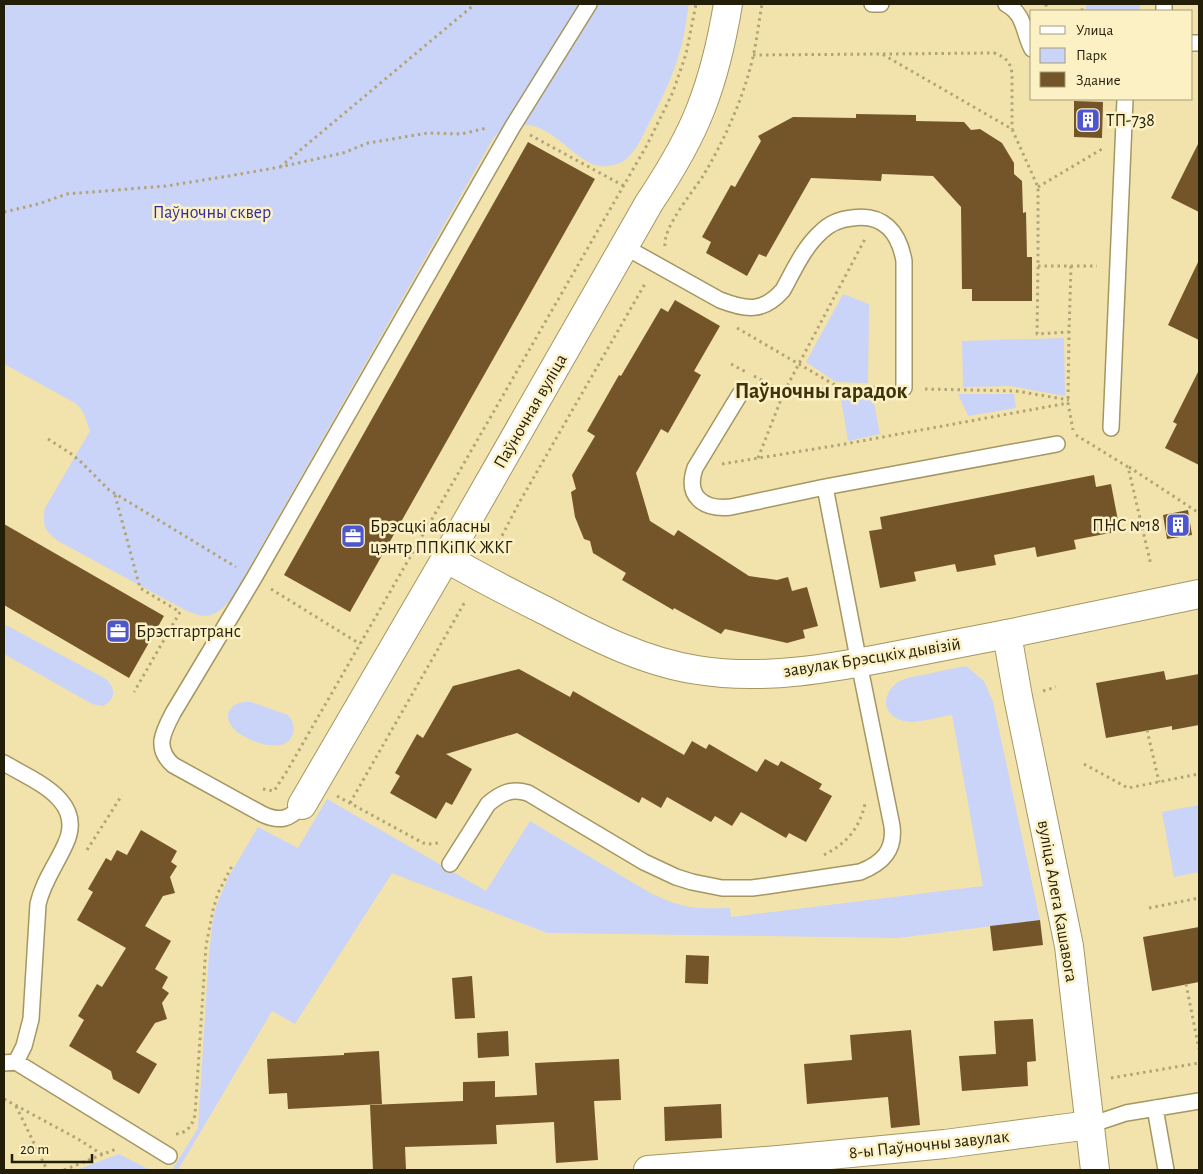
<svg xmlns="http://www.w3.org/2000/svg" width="1203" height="1174" font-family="'Alegreya Sans',sans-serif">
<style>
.green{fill:#cad3f8}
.building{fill:#735529}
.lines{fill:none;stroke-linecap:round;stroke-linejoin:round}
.service-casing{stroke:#a59762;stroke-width:18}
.minor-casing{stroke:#a59762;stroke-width:30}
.tertiary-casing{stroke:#a59762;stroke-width:30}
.path{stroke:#b1a578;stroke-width:3;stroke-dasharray:2.5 4;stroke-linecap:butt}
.service{stroke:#fff;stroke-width:15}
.minor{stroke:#fff;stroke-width:28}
.tertiary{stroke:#fff;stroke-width:28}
.labels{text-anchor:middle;stroke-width:5;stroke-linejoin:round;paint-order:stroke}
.poi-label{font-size:18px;fill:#231e08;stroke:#fcf1c5;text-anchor:start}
.park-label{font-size:18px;fill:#2e2d9d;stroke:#fcf1c5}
.street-label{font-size:18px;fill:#231e08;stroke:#fcf1c5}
.district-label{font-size:22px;font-weight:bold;fill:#3e340c;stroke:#fcf1c5}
</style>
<rect width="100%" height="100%" fill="#f2e3ac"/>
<path class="green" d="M 4,4 L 689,4 C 687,14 686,24 684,34 C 678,67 662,99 646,129 C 641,140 635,152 625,160 C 618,165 608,167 600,166 C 591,165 583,159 576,154 C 561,142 547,128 528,125 C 515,122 504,127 494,137 L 232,598 C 216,616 208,621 185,610 L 58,541 C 44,530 42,525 45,508 L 90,431 C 85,419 86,412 75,403 L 4,364 Z
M 1086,4 L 1140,4 L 1140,11 L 1086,11 Z
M 843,294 L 869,304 L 868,383 L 836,382 L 806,362 Z
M 1064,338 L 1065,396 L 1010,386 L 963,387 L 962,341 Z
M 840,393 L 872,393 L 880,434 L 848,441 Z
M 958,394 L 1014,394 L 1016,408 L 968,416 Z
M 4,624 L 106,679 C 116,689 116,699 103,706 L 92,704 L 4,654 Z
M 966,666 L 984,681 L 993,702 L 1040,920 L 898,938 L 547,933 L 392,873 L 295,1024 L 272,1011 L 178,1170 L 172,1170 L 198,1128 L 209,953 L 213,919 L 217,904 L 229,876 L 258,827 L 298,848 L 327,799 L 486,891 L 530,821 L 652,894 C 664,899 676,905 690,907 C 703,909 716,908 730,908 L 731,917 L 983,886 L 952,715 C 934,717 907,729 892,715 C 888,711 886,707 886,701 C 887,693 891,687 898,682 C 907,677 918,676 928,674 C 941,671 953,668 966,666 Z
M 244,702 L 251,702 L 288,715 C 293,721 296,728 292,736 C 283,756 244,740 234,729 C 222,716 229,704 244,702 Z
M 1199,805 L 1199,872 L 1174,877 L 1162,812 Z
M 119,1154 L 150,1170 L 77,1170 Z"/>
<path class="building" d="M 1074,101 L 1103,102 L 1102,138 L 1074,137 Z
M 856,114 L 916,115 L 916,121 L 964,122 L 971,130 L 980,129 L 1002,143 L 1014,163 L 1014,174 L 1022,181 L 1023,213 L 1026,212 L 1027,257 L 1032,257 L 1032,301 L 972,301 L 972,289 L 962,289 L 961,207 L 933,176 L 882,174 L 881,181 L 811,178 L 766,257 L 759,254 L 747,276 L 706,253 L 711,242 L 702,237 L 731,185 L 735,187 L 761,141 L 758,136 L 793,117 L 856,118 Z
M 528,142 L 595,179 L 350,612 L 284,575 Z
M 1199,142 L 1199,212 L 1171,198 Z
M 1199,260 L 1199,340 L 1168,325 Z
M 675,300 L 720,326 L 694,371 L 701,375 L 668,433 L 661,429 L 636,473 L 650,521 L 674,536 L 678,530 L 749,576 L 777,580 L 788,577 L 792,591 L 807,587 L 818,626 L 803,630 L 805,638 L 787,643 L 725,629 L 721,634 L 674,608 L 673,610 L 622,580 L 626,573 L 593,553 L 590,541 L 584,539 L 575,517 L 571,492 L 576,489 L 572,475 L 595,436 L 587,431 L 619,375 L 621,376 L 661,308 L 668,312 Z
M 1199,370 L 1199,465 L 1165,448 L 1177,424 L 1173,422 Z
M 1094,475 L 1096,487 L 1111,484 L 1120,531 L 1074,540 L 1076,549 L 1037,557 L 1035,547 L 994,555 L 996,565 L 957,572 L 955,564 L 914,572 L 916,581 L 880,588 L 869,531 L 882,529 L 880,517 Z
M 1188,510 L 1192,535 L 1167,539 L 1163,515 Z
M 4,524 L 164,616 L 129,678 L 4,605 Z
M 519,669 L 570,697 L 573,691 L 684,755 L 692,741 L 706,749 L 709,744 L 757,772 L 765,759 L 778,766 L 781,761 L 822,784 L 819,789 L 832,796 L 806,842 L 789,833 L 786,838 L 741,812 L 732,826 L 715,816 L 711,822 L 667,797 L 661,808 L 642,797 L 639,803 L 517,733 L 446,754 L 472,769 L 452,805 L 446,802 L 436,819 L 390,793 L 400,776 L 395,773 L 417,734 L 423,738 L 453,686 Z
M 1164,671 L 1166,680 L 1199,674 L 1199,725 L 1172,730 L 1172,726 L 1106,738 L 1096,683 Z
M 141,830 L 177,851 L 171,862 L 177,866 L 170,877 L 175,893 L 163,896 L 145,926 L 171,941 L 155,969 L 168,977 L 162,988 L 169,993 L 162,1003 L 167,1019 L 155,1023 L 136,1052 L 157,1064 L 139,1094 L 113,1079 L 111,1071 L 69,1046 L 84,1020 L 78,1016 L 97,984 L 102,987 L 126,948 L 77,920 L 93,892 L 88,889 L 106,858 L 111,861 L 117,850 L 127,855 Z
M 1040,920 L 1043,945 L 993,951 L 990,926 Z
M 1199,927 L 1199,982 L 1152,991 L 1143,937 Z
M 686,955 L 709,956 L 708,984 L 685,983 Z
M 472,976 L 475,1018 L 455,1019 L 452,978 Z
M 1033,1019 L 1036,1061 L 1027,1062 L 1028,1086 L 962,1091 L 959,1056 L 996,1054 L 994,1021 Z
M 911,1030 L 920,1125 L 891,1128 L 888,1097 L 807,1104 L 804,1064 L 852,1060 L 850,1035 Z
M 508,1031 L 509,1056 L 478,1058 L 477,1033 Z
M 379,1051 L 382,1104 L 288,1109 L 287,1093 L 269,1094 L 267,1059 L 344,1055 L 344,1053 Z
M 619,1059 L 621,1100 L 594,1101 L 598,1160 L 556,1163 L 554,1122 L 496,1125 L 497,1144 L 405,1147 L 406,1170 L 373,1170 L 370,1105 L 463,1101 L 463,1082 L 495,1081 L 495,1097 L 537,1095 L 535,1063 Z
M 721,1104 L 722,1138 L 665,1141 L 664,1107 Z"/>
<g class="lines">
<g class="service-casing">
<path id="service" d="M 872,4 L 881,4
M 1006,4 C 1025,14 1023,32 1032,49
M 1164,4 L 1164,11
M 1192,43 L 1199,43
M 625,247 L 720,300 C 746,310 763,313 783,290 C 794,270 804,247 821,232 C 829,224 841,219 852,218 C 883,213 899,232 904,261 L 904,388
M 1111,428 L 1125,99
M 825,487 L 1057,444
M 4,763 C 34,781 87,800 65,845 C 56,865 43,882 38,904 L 31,1019 L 24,1046 L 16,1062
M 302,805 C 290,820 279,822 262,814 L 173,765 C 154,748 163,732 173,713 L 254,578 L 513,126 L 589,4
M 450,864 L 488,804 C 501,793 511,788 528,793 L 644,862 L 676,877 L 692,882 L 722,888 L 752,888 L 767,886 L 860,872 C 883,863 895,850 892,826 L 859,663 L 825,487 L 731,507 C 704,510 685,497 695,468 L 740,394
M 4,1063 L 16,1062 L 169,1156
M 1155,1108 L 1166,1170
M 1090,1125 L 1126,1113 L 1199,1101"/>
</g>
<g class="minor-casing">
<path id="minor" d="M 446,558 C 479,577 512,594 546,611 C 593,636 644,662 697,670 C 764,681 833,668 899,655 C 935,648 971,641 1007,634
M 302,805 L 446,558 L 649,203 C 669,173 688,142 701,108 C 714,75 722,40 728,4
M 648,1170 L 778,1160 L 945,1144 L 1090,1125"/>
</g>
<g class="tertiary-casing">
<path id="tertiary" d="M 1095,1170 L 1069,946 L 1018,697 L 1007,634 L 1199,594"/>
</g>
<path class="path" d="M 1046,4 L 1046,11
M 1082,11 L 1082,4
M 883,54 L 994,53 C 1006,57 1011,63 1012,74 L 1012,129
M 753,55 L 882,54 L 1012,129 L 1038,187 L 1038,266 L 1037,334 L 1069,332
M 530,135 L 624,186
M 280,167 L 475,4
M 1038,187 L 1102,149
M 4,212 L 38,204 L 67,194 L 166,186 L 229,176 L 280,167 L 343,153 L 368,143 L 428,133 L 461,134 L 487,128
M 665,246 C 663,227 692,193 703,176 C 725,139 743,99 753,57 C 757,39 759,21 762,4
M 1038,266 L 1097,266
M 1071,266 L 1069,332 L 1068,403 L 1073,430
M 737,328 L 840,388
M 731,364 L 746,372
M 754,376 L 784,392 L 835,388 L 883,387
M 925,389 L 1016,391 L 1069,400
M 1076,435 L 1128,467 L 1151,565
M 48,439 L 70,453 L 80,461 L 109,490 L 236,567
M 758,458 L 784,392 L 866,237
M 722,464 L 845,444 L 1068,403
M 1129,467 L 1199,513
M 115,495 L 140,588 L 180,612 L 134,692
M 493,553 L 519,503 L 646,282
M 271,589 L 360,644
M 1043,691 L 1056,687
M 1147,730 L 1159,782
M 1084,764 L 1128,788 L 1199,774
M 263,789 L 274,791 L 287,771 L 647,145 L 673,92 L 686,54 L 696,4
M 337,796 L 423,843 L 429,844 L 439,843
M 350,803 L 466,600
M 87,850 L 122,795
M 824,855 C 847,843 859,829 865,804
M 4,870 L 5,870
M 1149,908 L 1199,898
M 1186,984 L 1199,1049
M 1111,1078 L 1199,1063
M 4,1099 L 78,1139 L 103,1155
M 16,1106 L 47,1170
M 176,1134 C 187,1133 192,1126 195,1115 L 206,946 L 213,910 L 218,893 L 232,866
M 64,1170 L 116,1149"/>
<use href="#service" class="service"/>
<use href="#minor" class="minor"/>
<use href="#tertiary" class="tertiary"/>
</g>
<defs>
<g id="building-square" transform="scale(1.25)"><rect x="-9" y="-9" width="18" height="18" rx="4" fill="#4d56cc" stroke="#fcf1c5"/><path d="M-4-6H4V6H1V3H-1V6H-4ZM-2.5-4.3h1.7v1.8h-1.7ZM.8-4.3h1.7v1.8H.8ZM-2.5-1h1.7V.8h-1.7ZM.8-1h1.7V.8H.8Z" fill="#fff"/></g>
<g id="office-square" transform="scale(1.25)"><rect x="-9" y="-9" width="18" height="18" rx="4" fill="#4d56cc" stroke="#fcf1c5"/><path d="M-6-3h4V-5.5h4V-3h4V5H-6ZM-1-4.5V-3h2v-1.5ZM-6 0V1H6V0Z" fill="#fff"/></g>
</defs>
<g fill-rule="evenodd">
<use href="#building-square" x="1088" y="120"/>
<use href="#building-square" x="1178" y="525"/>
<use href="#office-square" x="353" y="536"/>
<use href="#office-square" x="118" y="631"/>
</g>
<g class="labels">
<g class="poi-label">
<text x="1106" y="126">ТП-738</text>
<text x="1160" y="531" text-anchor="end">ПНС №18</text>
<text x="370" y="532">Брэсцкі абласны<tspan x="370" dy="21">цэнтр ППКіПК ЖКГ</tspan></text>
<text x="136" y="637">Брэстгартранс</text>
</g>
<g class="park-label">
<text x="212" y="218">Паўночны сквер</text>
</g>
<g class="street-label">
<text transform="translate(530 411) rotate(-60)" y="6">Паўночная вуліца</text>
<text transform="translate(872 657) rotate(-9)" y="6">завулак Брэсцкіх дывізій</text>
<text transform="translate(1058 901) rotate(80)" y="6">вуліца Алега Кашавога</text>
<text transform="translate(929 1144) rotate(-6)" y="6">8-ы Паўночны завулак</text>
</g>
<g class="district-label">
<text x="821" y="398">Паўночны гарадок</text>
</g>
</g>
<rect width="1203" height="1174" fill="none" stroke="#231e08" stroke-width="10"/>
<rect x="1030" y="10" width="162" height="90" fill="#fcf1c5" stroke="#a59d79"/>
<rect x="1040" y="26" width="25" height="8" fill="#ffffff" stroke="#a59d79"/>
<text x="1076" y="35" font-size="15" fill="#231e08">Улица</text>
<rect x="1040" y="48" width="25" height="15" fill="#cad3f8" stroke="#a59d79"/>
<text x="1076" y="60" font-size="15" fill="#231e08">Парк</text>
<rect x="1040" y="72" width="25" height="15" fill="#735529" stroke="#a59d79"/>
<text x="1076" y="85" font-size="15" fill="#231e08">Здание</text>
<path d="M12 1154v8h80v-8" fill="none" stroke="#231e08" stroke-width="2.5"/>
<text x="20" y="1154" font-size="15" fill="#231e08" stroke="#fcf1c5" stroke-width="4" paint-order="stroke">20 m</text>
</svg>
